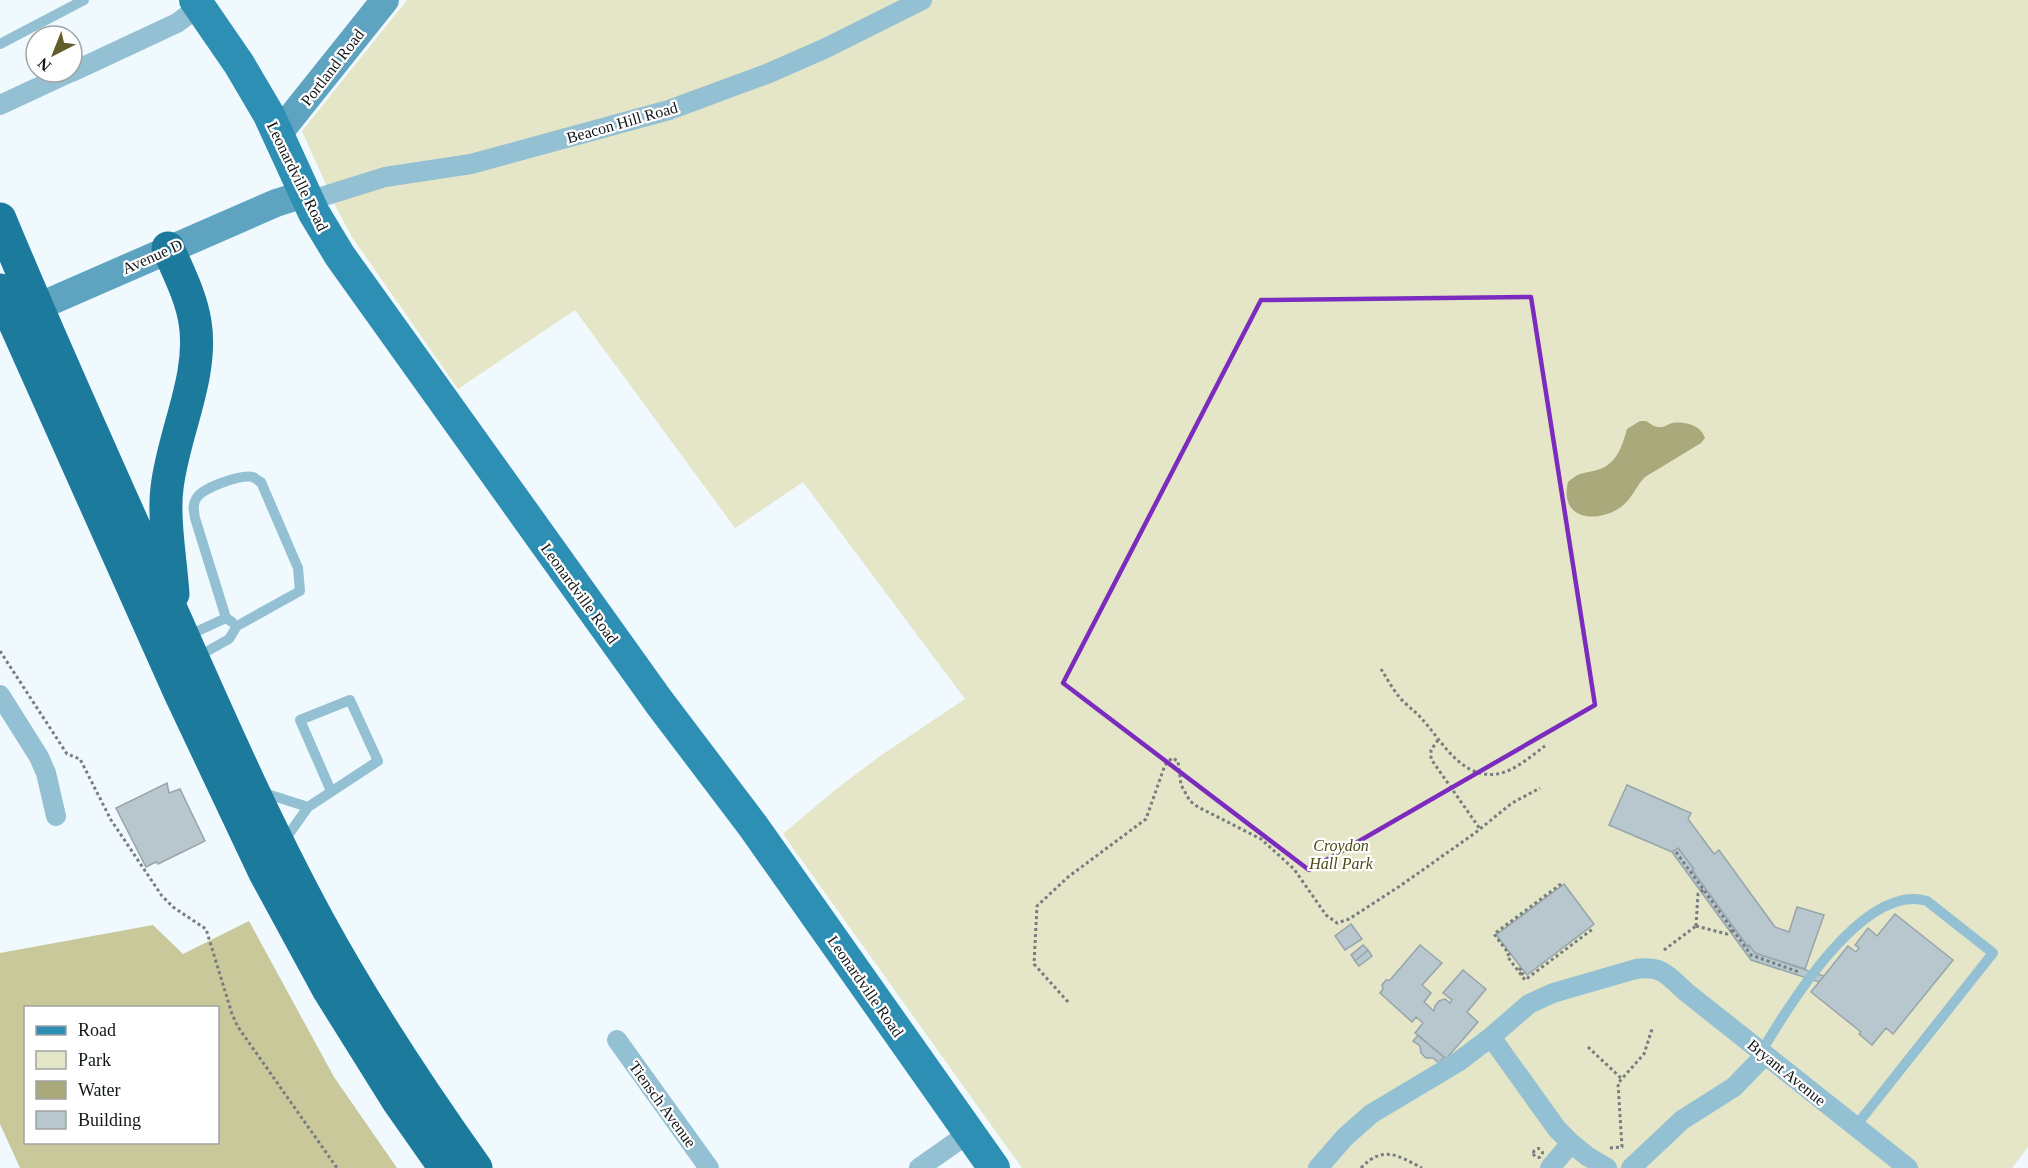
<svg xmlns="http://www.w3.org/2000/svg" width="2028" height="1168" font-family="'Times New Roman',serif">
<style>
.green{fill:#e5e5c7}
.forest{fill:#c9c89a;fill-rule:evenodd}
.water{fill:#aaa97c}
.building{fill:#b8c7ce;stroke:#96a5ab;stroke-width:1.5}
.lines{fill:none;stroke-linecap:round;stroke-linejoin:round}
.path{stroke:#767d7f;stroke-width:3;stroke-dasharray:3 3;stroke-linecap:butt}
.lane{stroke:#94c0d4;stroke-width:10}
.street{stroke:#94c0d4;stroke-width:20}
.secondary{stroke:#5ea4c1;stroke-width:28}
.primary{stroke:#2d8fb3;stroke-width:32}
.highway{stroke:#1c7b9c;stroke-width:33}
.marked{fill:none;stroke:#7b2cbf;stroke-width:4.5;stroke-linejoin:round}
.labels{text-anchor:middle;stroke-width:4.5;stroke-linejoin:round;paint-order:stroke}
.street-label{font-size:16px;fill:#111618;stroke:#fff}
.park-label{font-size:16px;font-style:italic;fill:#4c4a14;stroke:#fff}
</style>
<rect width="100%" height="100%" fill="#f0f9fd"/>
<path class="green" d="M 407,0 L 2028,0 L 2028,1147 L 2012,1168 L 1022,1168 L 783,834 L 835,790 L 880,756 L 965,699 L 803,482 L 735,528 L 575,310 L 458,389 L 352,237 L 336,207 L 302,131 Z"/>
<path class="forest" d="M 249,921 L 334,1077 L 397,1168 L 20,1168 L 0,1124 L 0,953 L 153,925 L 183,954 ZM 26,1008 L 218,1008 L 218,1142 L 26,1142 Z"/>
<path class="water" d="M 1640,421 L 1646,421 C 1650,423 1653,427 1659,427 C 1664,428 1668,424 1672,423 C 1685,421 1701,425 1705,438 L 1701,443 L 1645,477 C 1636,486 1632,499 1621,507 C 1597,524 1559,520 1568,482 C 1579,473 1580,474 1593,471 C 1616,467 1622,447 1627,429 Z"/>
<path class="building" d="M 167,783 L 169,793 L 180,789 L 205,841 L 158,864 L 156,862 L 146,867 L 116,808 Z
M 1627,785 L 1691,813 L 1688,819 L 1714,854 L 1719,850 L 1775,927 L 1789,932 L 1797,907 L 1824,915 L 1805,969 L 1755,953 L 1749,945 L 1748,947 L 1692,870 L 1694,869 L 1678,848 L 1672,852 L 1609,825 Z
M 1678,848 L 1694,869 L 1692,870 L 1748,947 L 1749,945 L 1755,953 L 1824,976 L 1819,982 L 1751,960 L 1672,852 Z
M 1564,884 L 1594,924 L 1527,975 L 1496,935 Z
M 1895,914 L 1953,960 L 1893,1034 L 1886,1028 L 1872,1045 L 1859,1034 L 1861,1032 L 1811,992 L 1848,946 L 1856,952 L 1859,948 L 1855,945 L 1868,928 L 1877,936 Z
M 1351,924 L 1362,939 L 1345,950 L 1335,936 Z
M 1363,945 L 1368,950 L 1355,961 L 1351,955 Z
M 1420,945 L 1442,963 L 1422,985 L 1431,993 L 1424,1002 L 1434,1011 L 1435,1006 L 1439,1001 L 1445,999 L 1450,1003 L 1452,1000 L 1443,993 L 1463,970 L 1486,989 L 1467,1012 L 1478,1022 L 1446,1059 L 1415,1033 L 1423,1023 L 1416,1017 L 1412,1022 L 1380,993 L 1383,989 L 1382,985 L 1386,980 L 1390,980 Z
M 1368,950 L 1372,956 L 1359,966 L 1355,961 Z
M 1418,1035 L 1444,1057 L 1439,1063 L 1433,1058 L 1426,1058 L 1421,1053 L 1420,1046 L 1413,1041 Z"/>
<g class="lines">
<path class="path" d="M 0,651 L 67,754 L 80,759 L 111,820 L 162,896 L 173,907 L 206,929 L 232,1014 L 238,1027 L 337,1168
M 1381,669 C 1388,680 1395,694 1405,703 C 1411,709 1417,713 1422,719 C 1442,741 1461,779 1497,774 C 1515,771 1531,756 1545,746
M 1438,740 L 1431,750 L 1431,759 L 1480,829
M 1676,852 L 1751,955 L 1799,972
M 1561,884 L 1494,934 L 1509,954 L 1507,956 L 1525,980 L 1594,928
M 1696,926 L 1698,894 L 1703,890
M 1696,926 L 1727,934 L 1733,930
M 1664,950 L 1696,926
M 1521,975 L 1523,973 L 1520,969 L 1521,968
M 1068,1002 L 1034,964 L 1037,906 L 1068,877 L 1146,819 L 1165,765 L 1172,758 L 1178,761 L 1181,785 L 1190,801 L 1198,807 L 1261,839 L 1294,869 L 1326,915 L 1337,923 L 1349,919 L 1400,886 L 1475,833 L 1512,803 L 1540,788
M 1588,1047 L 1622,1079
M 1610,1148 L 1622,1147 L 1618,1083 L 1644,1054 L 1652,1029
M1533.5 1153a4.5 4.5 0 1 1 9 0a4.5 4.5 0 1 1-9 0Z
M 1361,1168 C 1383,1145 1397,1155 1422,1168"/>
<path class="lane" d="M 0,44 L 84,0
M 187,636 L 226,618 L 232,622
M 195,658 L 229,639 L 237,626 L 300,591 L 298,568 L 261,482 C 258,481 255,478 253,477 C 241,474 201,488 196,499 C 192,505 194,511 195,518 L 226,618
M 261,792 L 308,807 L 284,841
M 308,807 L 378,761 L 350,700 L 300,720 L 331,791
M 1761,1052 C 1788,1007 1863,882 1927,901 L 1993,953 L 1855,1127"/>
<path class="street" d="M 72,72 L 177,23 L 200,6
M 0,105 L 71,72
M 306,197 L 321,197 L 385,177 L 471,164 L 669,110 L 769,73 L 826,48 L 922,0
M 0,695 L 39,757 L 46,773 L 56,816
M 1491,1037 L 1557,1129 L 1571,1143 L 1550,1168
M 617,1040 L 709,1168
M 1571,1143 L 1587,1156 L 1607,1168
M 919,1168 L 969,1133
M 1318,1168 L 1345,1137 L 1371,1114 L 1458,1062 L 1491,1037 L 1529,1004 L 1553,993 L 1636,969 C 1663,965 1668,976 1686,992 L 1908,1168
M 1631,1168 L 1682,1120 L 1734,1087 L 1765,1055"/>
<path class="secondary" d="M 278,134 L 385,0
M 17,316 L 276,203 L 295,197 L 306,197"/>
<path class="primary" d="M 195,0 L 239,64 L 269,115 L 314,213 L 340,256 L 659,702 L 753,826 L 994,1168"/>
<path class="highway" d="M 0,219 C 48,335 99,448 150,562 C 204,682 255,804 318,920 C 365,1006 419,1088 476,1168
M 168,248 C 178,272 191,296 195,322 C 204,376 173,434 167,488 C 163,518 171,563 173,594
M 0,290 L 180,693 L 265,873 L 328,989 L 398,1101 L 445,1168"/>
</g>
<path class="marked" d="M 1531,297 L 1595,705 L 1309,870 L 1063,683 L 1261,300 Z"/>
<g class="labels">
<g class="street-label">
<text transform="translate(332 67) rotate(-52)" y="6">Portland Road</text>
<text transform="translate(622 122) rotate(-16)" y="6">Beacon Hill Road</text>
<text transform="translate(298 176) rotate(64)" y="6">Leonardville Road</text>
<text transform="translate(152 256) rotate(-24)" y="6">Avenue D</text>
<text transform="translate(580 593) rotate(54)" y="6">Leonardville Road</text>
<text transform="translate(866 986) rotate(55)" y="6">Leonardville Road</text>
<text transform="translate(1787 1072) rotate(39)" y="6">Bryant Avenue</text>
<text transform="translate(663 1104) rotate(54)" y="6">Tiensch Avenue</text>
</g>
<g class="park-label">
<text x="1341" y="851">Croydon<tspan x="1341" dy="18">Hall Park</tspan></text>
</g>
</g>
<rect x="24" y="1006" width="195" height="138" fill="#ffffff" stroke="#a0a2a3" stroke-width="1.5"/>
<rect x="36" y="1026" width="30" height="9" fill="#2d8fb3" stroke="#a0a2a3" stroke-width="1.5"/>
<text x="78" y="1036" font-size="18" fill="#111618">Road</text>
<rect x="36" y="1051" width="30" height="18" fill="#e5e5c7" stroke="#a0a2a3" stroke-width="1.5"/>
<text x="78" y="1066" font-size="18" fill="#111618">Park</text>
<rect x="36" y="1081" width="30" height="18" fill="#aaa97c" stroke="#a0a2a3" stroke-width="1.5"/>
<text x="78" y="1096" font-size="18" fill="#111618">Water</text>
<rect x="36" y="1111" width="30" height="18" fill="#b8c7ce" stroke="#a0a2a3" stroke-width="1.5"/>
<text x="78" y="1126" font-size="18" fill="#111618">Building</text>
<g transform="translate(54 54) rotate(222)"><circle r="28" fill="#ffffff" stroke="#a0a2a3" stroke-width="1.5"/>
<path d="M0-4.5L10 22L0 15L-10 22Z" fill="#615e2b"/>
<text y="-9" font-size="16" font-weight="bold" text-anchor="middle" fill="#111618">N</text>
</g>
</svg>
